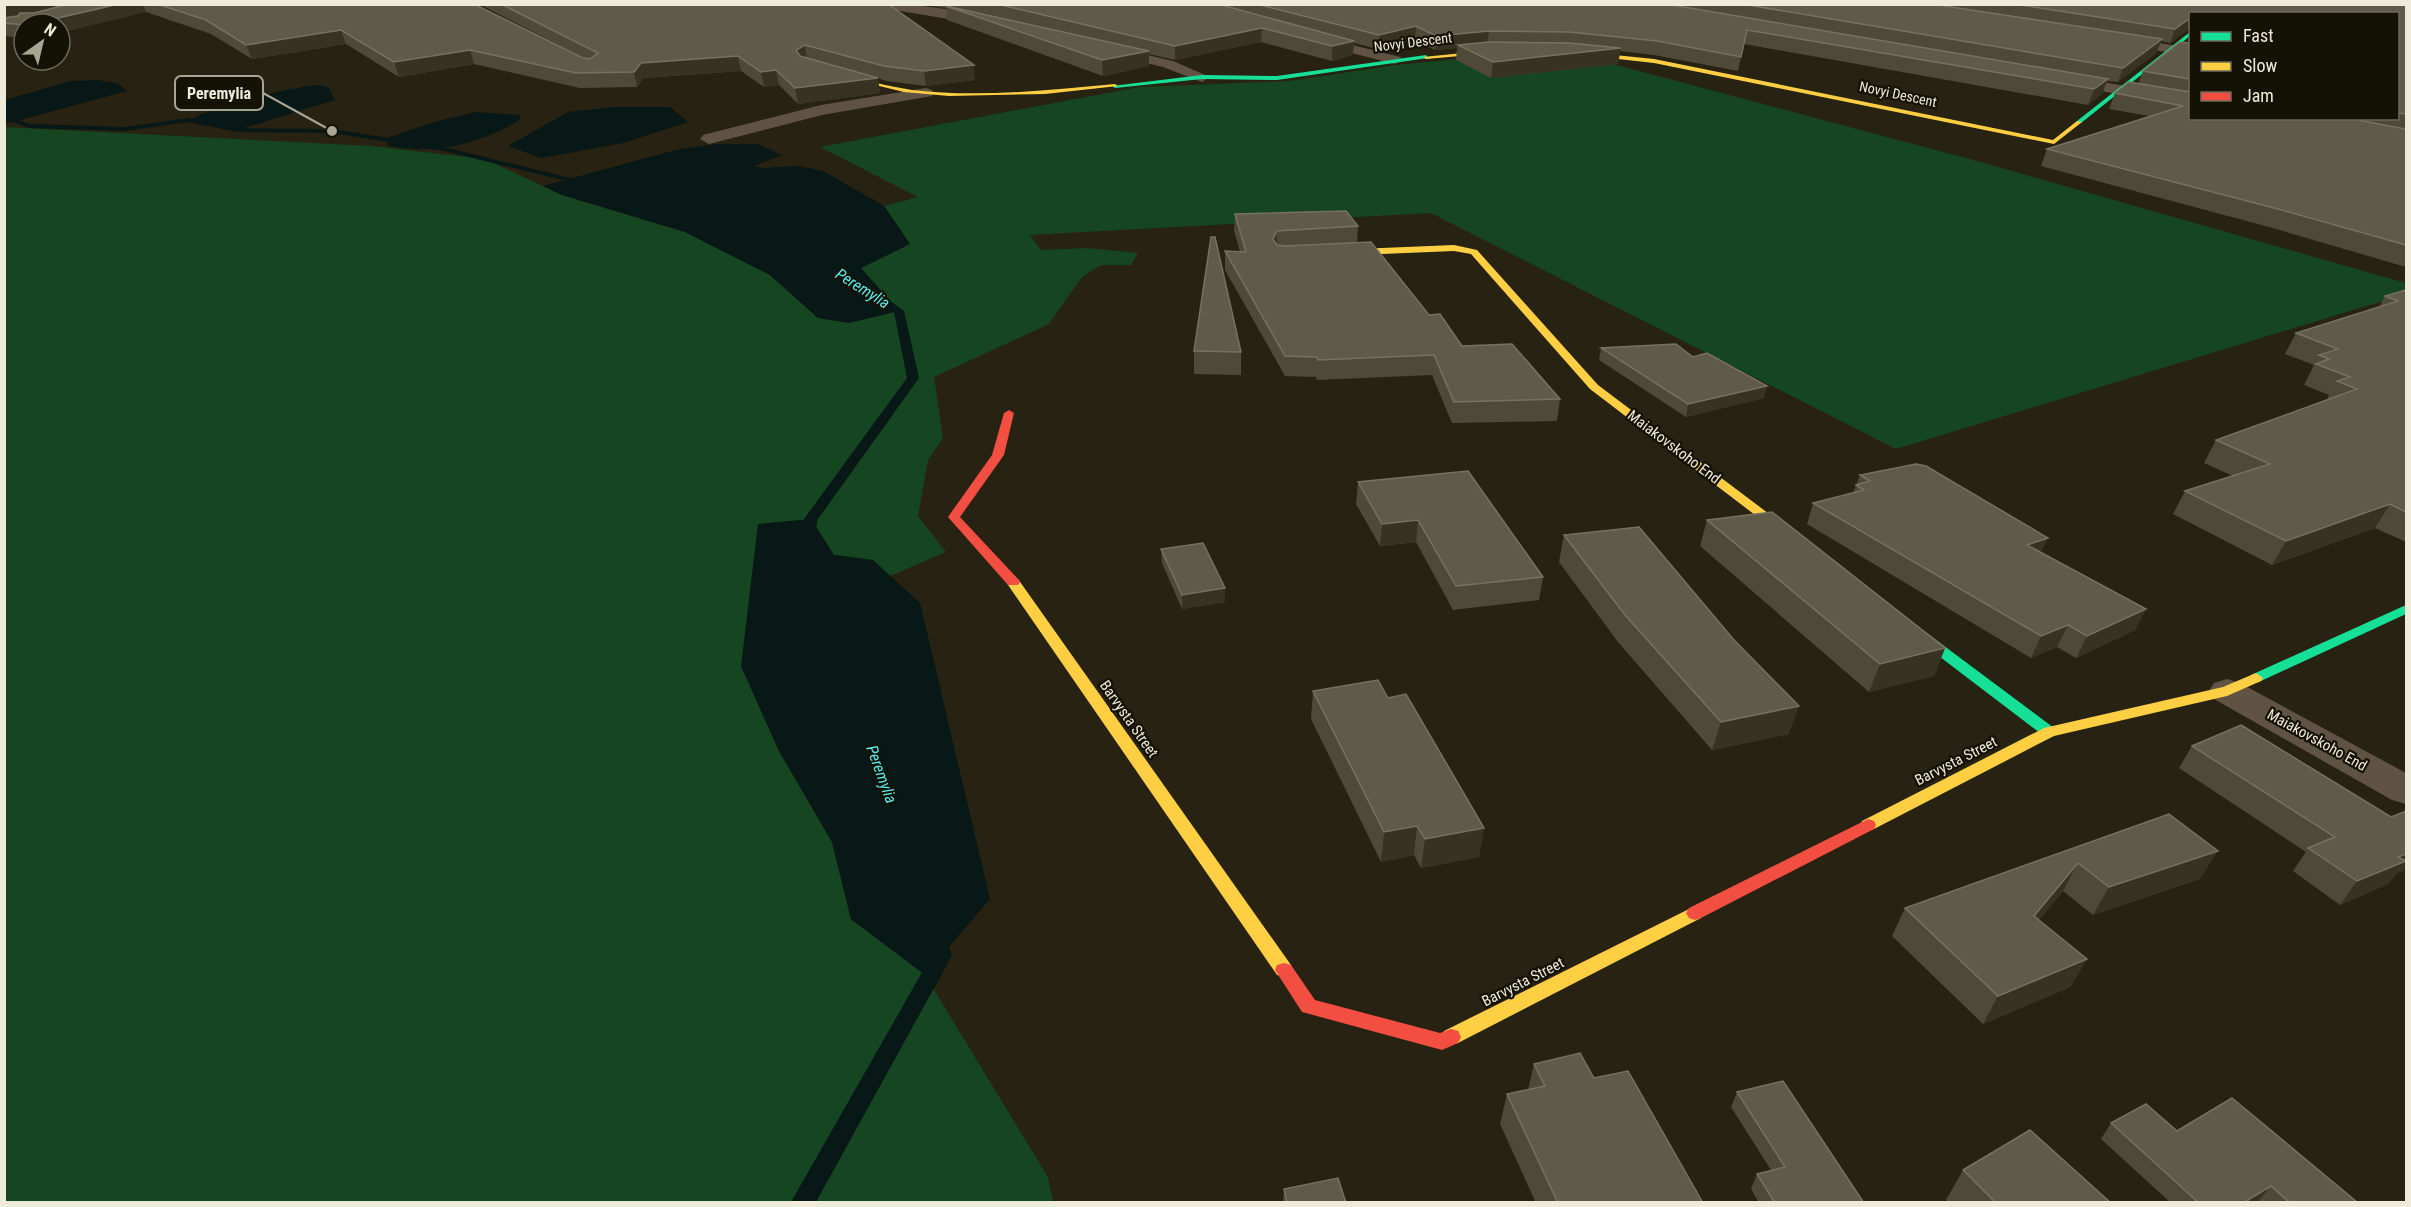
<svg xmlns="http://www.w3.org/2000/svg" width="2411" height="1207" font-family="'Roboto Condensed',sans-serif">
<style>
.green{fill:#164621}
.water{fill:#071816}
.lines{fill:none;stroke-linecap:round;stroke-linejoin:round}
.stream{fill:#071816;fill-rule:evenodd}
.street{fill:#605344;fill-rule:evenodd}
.fast{fill:#16e098;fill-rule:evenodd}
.slow{fill:#ffcf43;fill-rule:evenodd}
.jam{fill:#f24e42;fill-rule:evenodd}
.wall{fill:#4f4a38}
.shaded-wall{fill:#383321}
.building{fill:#605b49;stroke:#777260;stroke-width:1.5}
.labels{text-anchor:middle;stroke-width:4.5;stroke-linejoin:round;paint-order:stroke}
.far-street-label{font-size:14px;fill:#efebd9;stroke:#141105}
.street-label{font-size:15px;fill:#efebd9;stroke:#141105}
.water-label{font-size:16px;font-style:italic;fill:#56edef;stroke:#141105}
.leader{fill:none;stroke:#a9a593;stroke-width:2}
.callout-dot{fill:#a9a593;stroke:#141105;stroke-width:2}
.callout{fill:#141105;stroke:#a9a593;stroke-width:2}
.callout-label{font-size:16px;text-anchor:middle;font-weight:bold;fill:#efebd9}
</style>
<rect width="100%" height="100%" fill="#272211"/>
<path class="green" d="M 1479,57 L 1594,59 L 1977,161 L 2406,283 L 2406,294 L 1896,449 L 1431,213 L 1030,235 L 1041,250 L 1087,248 L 1138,253 L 1131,265 L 1101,265 L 1082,277 L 1049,324 L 934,377 L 943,438 L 928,460 L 918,516 L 946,552 L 890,576 L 873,560 L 834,555 L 811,519 L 741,666 L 779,751 L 832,842 L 851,919 L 925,975 L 1048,1177 L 1053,1202 L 5,1202 L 5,127 L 372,146 L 485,159 L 562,195 L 685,232 L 770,275 L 818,318 L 899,311 L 861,268 L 910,244 L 884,206 L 918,197 L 820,147 L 1139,87 L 1289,81 L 1396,65 Z"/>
<path class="water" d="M 97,80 L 117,83 L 127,91 L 5,124 L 5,100 L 71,81 Z
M 319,85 L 329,88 L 335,100 L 238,130 L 188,122 C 204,108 296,86 319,85 Z
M 615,107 L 670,107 L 688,122 L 623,143 L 541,158 L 508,146 L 568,112 Z
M 476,112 L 519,115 L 521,119 C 481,144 434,155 388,146 L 387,138 L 434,122 Z
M 716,144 L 757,144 L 782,155 L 754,166 L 762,168 L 798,166 L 823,171 L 884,206 L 910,244 L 861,268 L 899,311 L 849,323 L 818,318 L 770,275 L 685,232 L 562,195 L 543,186 L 676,150 Z
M 811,519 L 834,555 L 873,560 L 920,603 L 990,899 L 925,975 L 851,919 L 832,842 L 779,751 L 741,666 L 758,524 Z"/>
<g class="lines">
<path class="stream" d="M 4,114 L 30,124 L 125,127 L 188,118 L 238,128 L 332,129 L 444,147 L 587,182 L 583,185 L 444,151 L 332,133 L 238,132 L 188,122 L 125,131 L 29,128 L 4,119 Z
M 878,298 L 886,298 L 904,311 L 919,378 L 818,519 L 813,541 L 803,541 L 801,538 L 804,519 L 907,378 L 894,312 L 878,302 Z
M 937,929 L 944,931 L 952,955 L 949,961 L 816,1202 L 791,1202 L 932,955 L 927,937 L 930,931 Z"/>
<path class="street" d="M 876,4 C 917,4 956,9 996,19 L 998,22 L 991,26 L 882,8 Z
M 1309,34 L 1400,57 L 1402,60 L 1395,64 L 1304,41 L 1302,38 Z
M 2116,36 L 2190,48 L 2190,56 L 2111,43 L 2109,40 Z
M 1105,45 L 1173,61 L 1210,77 L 1202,82 L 1163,67 L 1100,52 L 1100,46 Z
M 2062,75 L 2190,97 L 2190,107 L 2057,83 L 2054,80 L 2057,77 Z
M 926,88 L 932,90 L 934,93 L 932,96 L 822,115 L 709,144 L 700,139 L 703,135 L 821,105 Z
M 2227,679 L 2240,683 L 2406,773 L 2406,804 L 2392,800 L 2214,699 L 2209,691 L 2214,683 Z"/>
<path class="fast" d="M 2190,32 L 2190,36 L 2081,123 L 2077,123 L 2077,121 Z
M 1426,55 L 1428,58 L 1277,80 L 1202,79 L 1115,88 L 1112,86 L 1202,75 L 1277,76 Z
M 2406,605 L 2406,614 L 2261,681 L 2256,683 L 2249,678 L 2251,675 Z
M 1907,621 L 1912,622 L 2054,728 L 2057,732 L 2054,736 L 2044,736 L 1902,628 L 1900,625 Z"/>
<path class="slow" d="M 1503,49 L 1505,52 L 1426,59 L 1423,57 Z
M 1575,51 L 1654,59 L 2053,140 L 2077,121 L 2082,122 L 2054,144 L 1654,63 L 1573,54 Z
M 836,72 C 861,79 886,86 912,90 C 979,98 1049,90 1115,84 L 1118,86 L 1045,94 L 949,96 L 904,92 L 834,75 Z
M 1454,245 L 1477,250 L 1598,385 L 1801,538 L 1803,541 L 1801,544 L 1793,544 L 1590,389 L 1471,254 L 1454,251 L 1334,256 L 1330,253 L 1334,250 Z
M 1013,578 L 1018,579 L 1291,965 L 1293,970 L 1291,975 L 1284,977 L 1277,975 L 1006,582 Z
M 2256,673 L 2263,678 L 2261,681 L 2227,696 L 2054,736 L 1874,829 L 1868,831 L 1862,829 L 1860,825 L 1862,821 L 2044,728 L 2223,687 Z
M 1695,906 L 1701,908 L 1704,913 L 1701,918 L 1458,1043 L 1451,1045 L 1444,1043 L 1441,1037 L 1444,1031 Z"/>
<path class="jam" d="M 1009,410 L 1014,413 L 1004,455 L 960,517 L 1018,579 L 1020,582 L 1018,585 L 1008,585 L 948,517 L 992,455 L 1004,413 Z
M 1868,819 L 1874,821 L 1876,825 L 1874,829 L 1701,918 L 1695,920 L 1689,918 L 1686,913 L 1689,908 Z
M 1284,963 L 1291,965 L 1315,1000 L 1440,1033 L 1451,1029 L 1458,1031 L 1461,1037 L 1458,1043 L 1442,1050 L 1302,1012 L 1275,970 L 1277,965 Z"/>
</g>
<path class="wall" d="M 4,4 L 474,4 L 583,58 L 586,59 L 479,4 L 888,4 L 975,80 L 926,86 L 886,81 L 878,78 L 880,93 L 798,104 L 779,85 L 764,87 L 741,71 L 644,78 L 637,87 L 580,88 L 474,64 L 399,77 L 346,44 L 252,59 L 211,34 L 146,12 L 24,24 L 24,38 L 4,36 Z
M 916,4 L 2406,4 L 2406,267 L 2269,227 L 2041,166 L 2047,149 L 2149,116 L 2109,109 L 2115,93 L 2138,84 L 2143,71 L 2188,43 L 2190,37 L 2190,118 L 2397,118 L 2397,14 L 2190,14 L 2190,30 L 2190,28 L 2170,43 L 2161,41 L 2156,53 L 2118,82 L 2107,81 L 2102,94 L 2088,105 L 1744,44 L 1738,71 L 1654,55 L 1620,51 L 1618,64 L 1491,78 L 1456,60 L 1457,48 L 1435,50 L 1415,40 L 1378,49 L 1354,43 L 1353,55 L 1332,61 L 1261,42 L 1175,60 L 1149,54 L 1149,66 L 1103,76 L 947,20 L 946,8 Z
M 1235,214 L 1358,226 L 1357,243 L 1429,315 L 1462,346 L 1560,399 L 1557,421 L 1452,423 L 1432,375 L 1317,380 L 1316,377 L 1285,376 L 1225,270 L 1225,251 L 1240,252 L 1234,231 Z
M 2406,290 L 2406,542 L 2375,528 L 2272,565 L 2173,514 L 2185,491 L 2233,476 L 2204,463 L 2216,440 L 2327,400 L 2329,395 L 2304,385 L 2314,365 L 2285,354 L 2296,333 L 2379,307 L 2385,296 Z
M 1601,348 L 1693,357 L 1764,398 L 1686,417 L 1599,360 Z
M 1194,351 L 1241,352 L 1241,375 L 1194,374 Z
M 1860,475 L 2041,552 L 2146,609 L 2135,630 L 2076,658 L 2057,647 L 2031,658 L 1807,524 L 1813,503 L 1853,493 Z
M 1358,482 L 1543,577 L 1539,600 L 1453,610 L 1416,542 L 1380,546 L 1356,504 Z
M 1707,520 L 1945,648 L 1934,676 L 1869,692 L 1700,546 Z
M 1564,535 L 1789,734 L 1712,750 L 1618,642 L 1559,562 Z
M 1161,549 L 1225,602 L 1182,609 L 1162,563 Z
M 1313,691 L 1388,698 L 1484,828 L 1479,857 L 1421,868 L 1414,855 L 1381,862 L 1311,719 Z
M 2192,746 L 2396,874 L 2388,884 L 2340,905 L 2293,871 L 2306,852 L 2179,768 Z
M 2169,814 L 2200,879 L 2093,915 L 2063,891 L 2039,920 L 2087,959 L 2070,987 L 1983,1024 L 1892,936 L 1905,908 Z
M 1534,1064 L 1594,1078 L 1703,1203 L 1536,1203 L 1500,1124 L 1507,1094 L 1528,1090 Z
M 1737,1092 L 1864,1203 L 1759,1203 L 1751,1189 L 1757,1174 L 1771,1170 L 1731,1107 Z
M 2111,1123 L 2177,1131 L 2356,1203 L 2259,1203 L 2258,1202 L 2257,1203 L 2171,1203 L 2101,1139 Z
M 1963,1170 L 2111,1203 L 1948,1203 L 1946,1200 Z
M 1284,1189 L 1346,1203 L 1283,1203 Z"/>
<path class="shaded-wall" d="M 14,4 L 86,4 L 4,21 L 4,6 Z
M 119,4 L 143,4 L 146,12 L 60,33 L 60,24 L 32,24 Z
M 2190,18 L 2190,28 L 2170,43 L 2175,29 Z
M 1416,26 L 1415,40 L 1378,49 L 1379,35 Z
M 1262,28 L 1261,42 L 1175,60 L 1175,46 Z
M 341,30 L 346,44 L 252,59 L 246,45 Z
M 1489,31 L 1487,45 L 1458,45 L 1457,48 L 1435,50 L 1436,36 Z
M 2162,39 L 2156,53 L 2118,82 L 2123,68 Z
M 1354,41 L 1353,55 L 1332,61 L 1332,46 Z
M 805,45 L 807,59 L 799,64 L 796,50 Z
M 1621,48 L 1618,64 L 1491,78 L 1493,62 Z
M 470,50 L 474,64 L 399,77 L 394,62 Z
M 1149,51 L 1149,66 L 1103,76 L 1102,60 Z
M 738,56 L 741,71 L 644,78 L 637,87 L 634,72 L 641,63 Z
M 974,65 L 975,80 L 926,86 L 924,71 Z
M 776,70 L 779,85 L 764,87 L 761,72 Z
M 878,78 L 880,93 L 798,104 L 795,88 Z
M 2108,79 L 2102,94 L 2088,105 L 2094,89 Z
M 1277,231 L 1277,249 L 1273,239 Z
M 1767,386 L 1764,398 L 1686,417 L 1688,404 Z
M 2390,504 L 2375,528 L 2272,565 L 2286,541 Z
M 1418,520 L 1416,542 L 1380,546 L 1382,524 Z
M 2048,538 L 2038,559 L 2027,545 Z
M 1225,588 L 1225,602 L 1182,609 L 1182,595 Z
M 2146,609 L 2135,630 L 2076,658 L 2087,636 Z
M 2068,625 L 2057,647 L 2031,658 L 2041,636 Z
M 1945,648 L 1934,676 L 1869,692 L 1880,664 Z
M 1799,706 L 1789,734 L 1712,750 L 1721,722 Z
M 1417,826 L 1414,855 L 1381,862 L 1384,832 Z
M 1484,828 L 1479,857 L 1421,868 L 1425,839 Z
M 2218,851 L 2200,879 L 2093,915 L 2109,887 Z
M 2406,854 L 2406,870 L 2396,874 L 2388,884 L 2340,905 L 2357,881 L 2398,857 Z
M 2078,863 L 2063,891 L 2019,944 L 2034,916 Z
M 2087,959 L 2070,987 L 1983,1024 L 1998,996 Z
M 2271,1186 L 2257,1203 L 2243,1203 Z"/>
<path class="building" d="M 69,4 L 119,4 L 32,24 L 24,24 L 24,25 L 4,23 L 4,18 L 18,16 L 20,13 L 34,13 Z
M 157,4 L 474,4 L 583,58 L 590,59 L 598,53 L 501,4 L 888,4 L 974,65 L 924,71 L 884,66 L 805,45 L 796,50 L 800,56 L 878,78 L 795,88 L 776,70 L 761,72 L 738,56 L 641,63 L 634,72 L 576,73 L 470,50 L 394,62 L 341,30 L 246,45 L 206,20 Z
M 997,4 L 1218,4 L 1354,41 L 1332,46 L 1262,28 L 1175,46 Z
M 1256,4 L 1666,4 L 2108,79 L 2094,89 L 1747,30 L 1741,57 L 1657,41 L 1569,32 L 1489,31 L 1436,36 L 1416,26 L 1379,35 Z
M 1742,4 L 1931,4 L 2162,39 L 2123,68 Z
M 2014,4 L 2406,4 L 2406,114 L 2397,113 L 2397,14 L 2190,14 L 2190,18 L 2175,29 Z
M 946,6 L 1149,51 L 1102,60 Z
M 1489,42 L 1569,43 L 1621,48 L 1493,62 L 1458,45 Z
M 2180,42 L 2190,43 L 2190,79 L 2143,71 Z
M 2129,82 L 2190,92 L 2190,118 L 2347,118 L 2406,129 L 2406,245 L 2278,209 L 2047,149 L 2183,106 L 2115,93 Z
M 1346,211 L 1358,226 L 1277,231 L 1273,239 L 1277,245 L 1285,246 L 1371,242 L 1429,315 L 1440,314 L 1462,346 L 1512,344 L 1560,399 L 1454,402 L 1434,355 L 1318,360 L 1317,357 L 1285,356 L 1225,251 L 1246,252 L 1235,214 Z
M 1211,237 L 1215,237 L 1241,352 L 1194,351 Z
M 2406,290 L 2406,512 L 2390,504 L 2286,541 L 2185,491 L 2270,464 L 2216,440 L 2357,389 L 2337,381 L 2350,377 L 2316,364 L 2329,359 L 2319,355 L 2338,349 L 2296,333 L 2398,301 L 2385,296 Z
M 1676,344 L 1693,357 L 1707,353 L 1767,386 L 1688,404 L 1601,348 Z
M 1916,464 L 1926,466 L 2048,538 L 2027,545 L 2146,609 L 2087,636 L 2068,625 L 2041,636 L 1813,503 L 1864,490 L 1856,485 L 1870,481 L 1860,475 Z
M 1468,471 L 1543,577 L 1456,586 L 1418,520 L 1382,524 L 1358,482 Z
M 1772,512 L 1945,648 L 1880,664 L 1707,520 Z
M 1639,527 L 1734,640 L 1799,706 L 1721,722 L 1625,615 L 1564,535 Z
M 1203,543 L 1225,588 L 1182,595 L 1161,549 Z
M 1378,680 L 1388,698 L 1406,694 L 1484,828 L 1425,839 L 1417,826 L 1384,832 L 1313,691 Z
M 2241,725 L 2391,817 L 2406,811 L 2406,854 L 2398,857 L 2406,861 L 2357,881 L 2308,848 L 2335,837 L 2192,746 Z
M 2169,814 L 2218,851 L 2109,887 L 2078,863 L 2034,916 L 2087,959 L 1998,996 L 1905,908 Z
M 1580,1053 L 1594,1078 L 1628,1071 L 1703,1203 L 1558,1203 L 1507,1094 L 1545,1086 L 1534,1064 Z
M 1783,1081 L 1864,1203 L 1775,1203 L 1757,1174 L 1785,1167 L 1737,1092 Z
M 2232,1098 L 2357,1202 L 2290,1203 L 2271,1186 L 2243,1203 L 2199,1203 L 2111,1123 L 2146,1104 L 2177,1131 Z
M 2030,1130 L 2111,1203 L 1996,1203 L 1963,1170 Z
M 1338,1178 L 1346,1203 L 1287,1203 L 1284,1189 Z"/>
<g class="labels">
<g class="far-street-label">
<text transform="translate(1413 42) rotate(-7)" y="5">Novyi Descent</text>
<text transform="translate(1898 94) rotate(12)" y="5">Novyi Descent</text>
</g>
<g class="street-label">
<text transform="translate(1674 447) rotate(37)" y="5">Maiakovskoho End</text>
<text transform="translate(1129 719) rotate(55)" y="5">Barvysta Street</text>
<text transform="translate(2317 740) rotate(29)" y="5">Maiakovskoho End</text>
<text transform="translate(1956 761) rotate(-27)" y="5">Barvysta Street</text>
<text transform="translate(1523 982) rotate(-27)" y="5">Barvysta Street</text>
</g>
<g class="water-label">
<text transform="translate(863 288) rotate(32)" y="6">Peremylia</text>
<text transform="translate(882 774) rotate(70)" y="6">Peremylia</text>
</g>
</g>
<path class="leader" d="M332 131L263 93"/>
<circle class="callout-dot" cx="332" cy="131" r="6"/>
<rect class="callout" x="175" y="76" width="88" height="34" rx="6"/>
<g class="callout-label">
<text x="219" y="99">Peremylia</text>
</g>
<rect width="2411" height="1207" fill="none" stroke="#efebd9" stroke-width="12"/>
<rect x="2189" y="12" width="210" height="108" fill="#141105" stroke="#6c685a" stroke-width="1.5"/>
<rect x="2201" y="32" width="30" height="9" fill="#16e098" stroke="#6c685a" stroke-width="1.5"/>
<text x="2243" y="42" font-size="18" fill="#efebd9">Fast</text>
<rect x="2201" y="62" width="30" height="9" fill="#ffcf43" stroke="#6c685a" stroke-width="1.5"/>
<text x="2243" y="72" font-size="18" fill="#efebd9">Slow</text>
<rect x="2201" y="92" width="30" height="9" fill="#f24e42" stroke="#6c685a" stroke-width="1.5"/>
<text x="2243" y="102" font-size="18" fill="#efebd9">Jam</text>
<g transform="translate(42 42) rotate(34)"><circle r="28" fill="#141105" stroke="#6c685a" stroke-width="1.5"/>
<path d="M0-4.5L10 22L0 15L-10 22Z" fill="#a9a593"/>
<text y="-9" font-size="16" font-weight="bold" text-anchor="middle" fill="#efebd9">N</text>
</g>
</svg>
